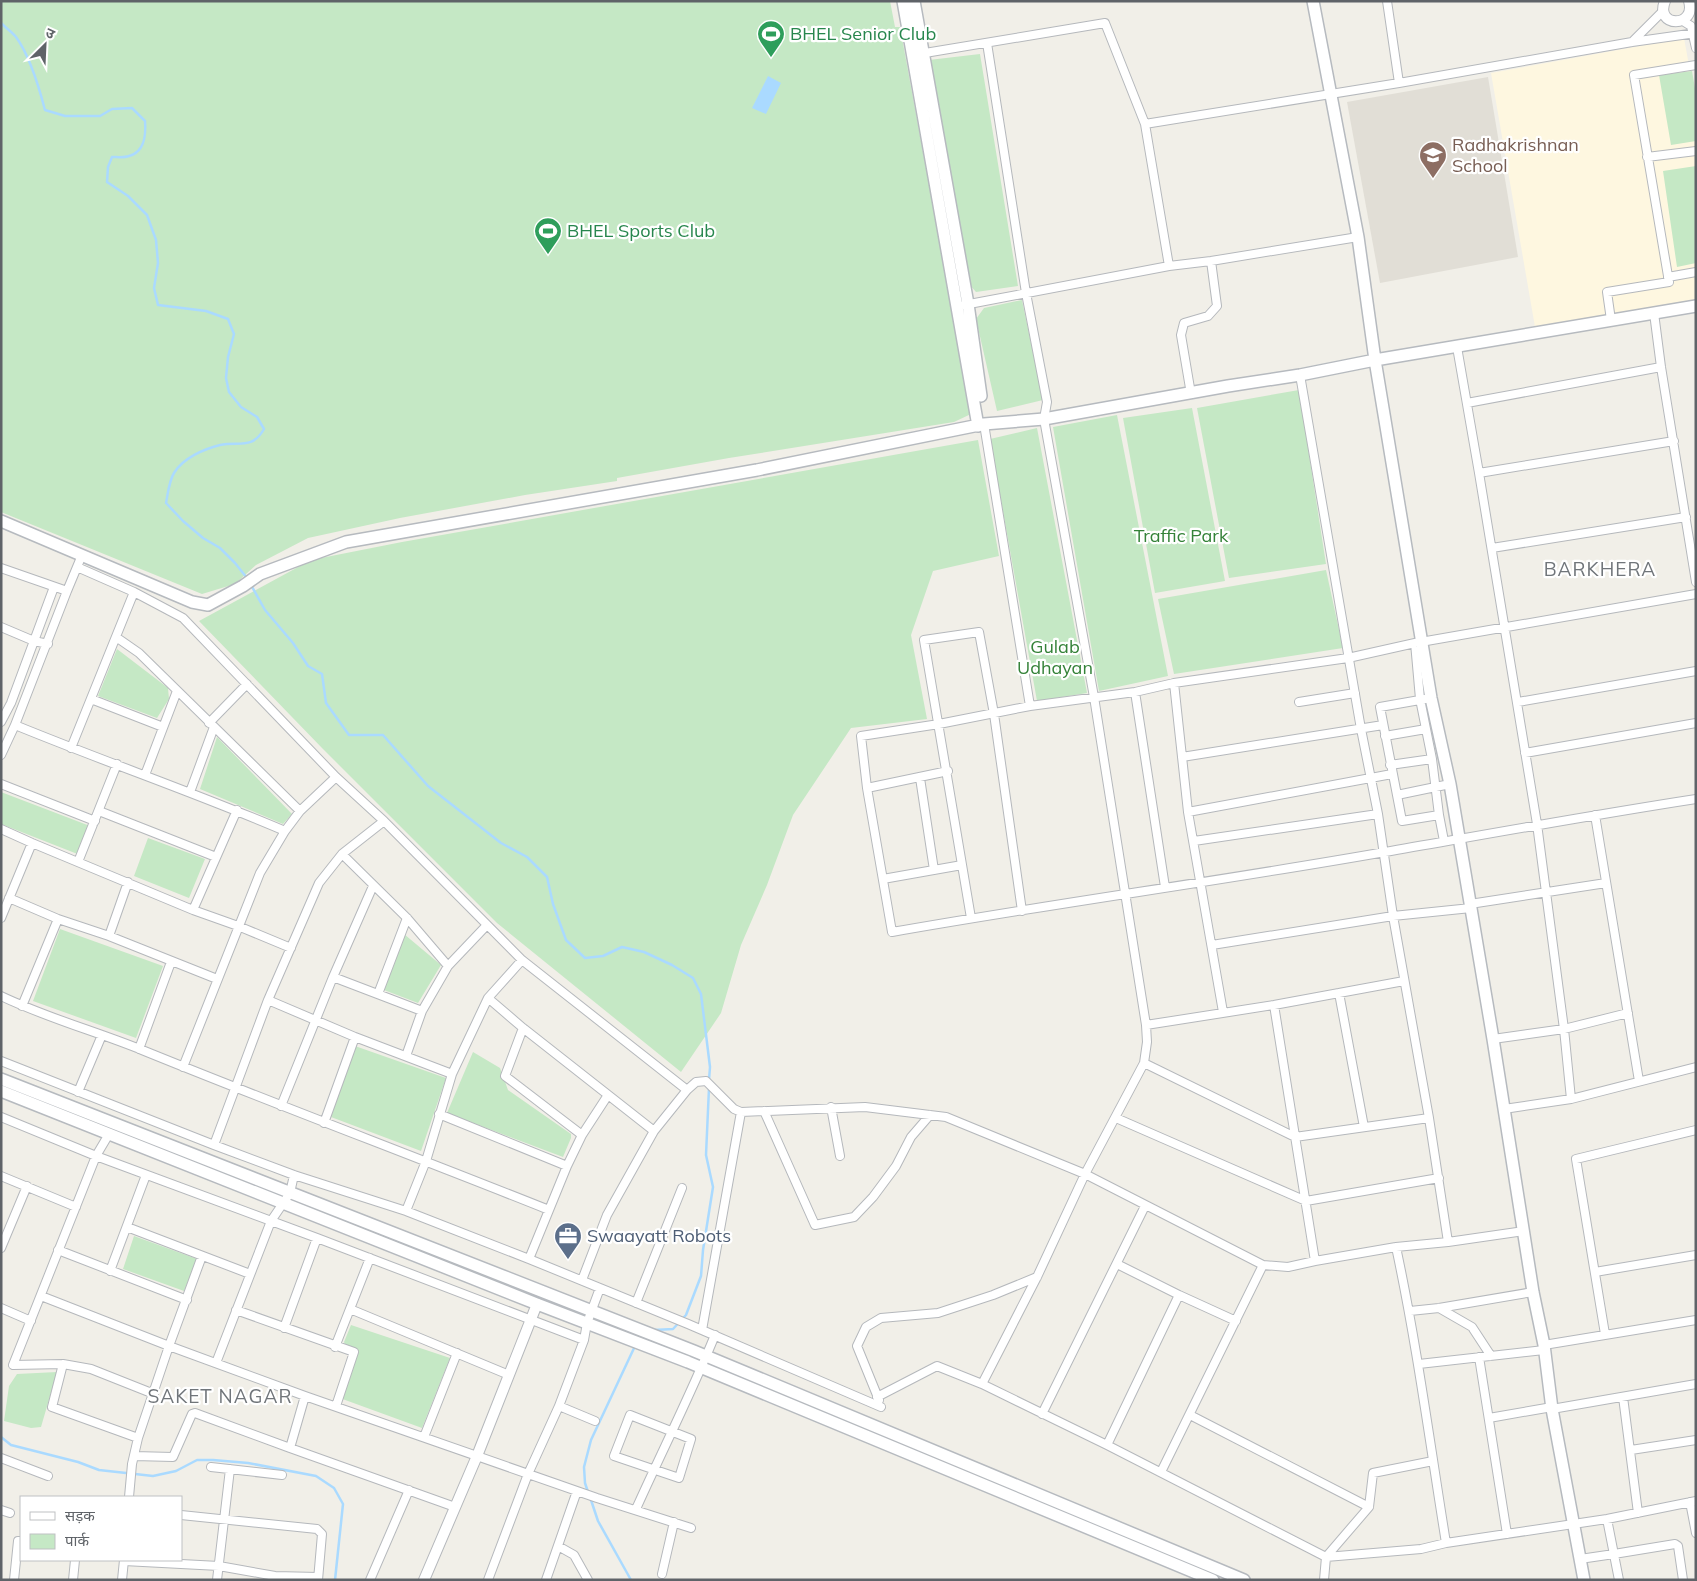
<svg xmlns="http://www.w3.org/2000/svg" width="1697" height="1581" font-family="Mulish,'Noto Sans Devanagari',sans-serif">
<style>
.commercial{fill:#fef7e0}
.education{fill:#e1ded6}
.green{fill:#c5e8c5}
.water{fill:#aadaff}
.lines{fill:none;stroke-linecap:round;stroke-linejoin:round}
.stream{stroke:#aadaff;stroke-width:2.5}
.minor-casing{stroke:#b5b8bc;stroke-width:10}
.tertiary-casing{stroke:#b5b8bc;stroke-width:12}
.secondary-casing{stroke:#b6babf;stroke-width:14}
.minor{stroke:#fff;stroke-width:8}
.tertiary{stroke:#fff;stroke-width:10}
.secondary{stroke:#fff;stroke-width:11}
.labels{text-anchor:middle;stroke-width:4.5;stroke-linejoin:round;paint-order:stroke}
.leisure-label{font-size:18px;fill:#27864d;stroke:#fff;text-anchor:start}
.education-label{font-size:18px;fill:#785e54;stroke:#fff;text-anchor:start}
.park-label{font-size:18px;fill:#348238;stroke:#fff}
.service-label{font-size:18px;fill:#4e5e75;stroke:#fff;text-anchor:start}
.neighbourhood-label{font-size:19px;letter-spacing:1px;fill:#70757a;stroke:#fff}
</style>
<rect width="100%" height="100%" fill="#f1efe8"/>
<path class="commercial" d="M 1684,38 L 1696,104 L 1696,300 L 1535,327 L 1491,73 Z"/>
<path class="education" d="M 1488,77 L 1518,257 L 1380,283 L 1347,102 Z"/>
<path class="green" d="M 1,1 L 890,1 L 895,27 L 900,27 L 971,414 L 954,422 L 729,458 L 617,478 L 617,481 L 525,495 L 400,518 L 308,538 L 256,565 L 235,584 L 202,594 L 1,512 Z
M 980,54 L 1018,286 L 976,292 L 969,284 L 929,60 Z
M 1692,71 L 1696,94 L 1696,141 L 1671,145 L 1659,75 Z
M 1696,166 L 1696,263 L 1677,267 L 1663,171 Z
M 1022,300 L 1043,400 L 997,411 L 976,319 L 984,308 Z
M 1299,390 L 1326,564 L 1229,578 L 1197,408 Z
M 1192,408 L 1225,581 L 1155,593 L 1123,418 Z
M 1117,415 L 1168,676 L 1099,691 L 1053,427 Z
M 1037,428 L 1087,693 L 1037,701 L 990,439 Z
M 978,440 L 999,556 L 933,571 L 911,635 L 927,719 L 851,728 L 793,815 L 767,885 L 741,945 L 721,1013 L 681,1072 L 497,923 L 322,748 L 199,621 L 311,560 L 402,542 Z
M 1326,570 L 1343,648 L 1174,674 L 1158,599 Z
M 117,649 L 168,688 L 169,699 L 157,718 L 98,696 Z
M 217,737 L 292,814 L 283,824 L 200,789 Z
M 1,792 L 90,826 L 80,855 L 1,824 Z
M 148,838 L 205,859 L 189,898 L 134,876 Z
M 60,929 L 163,966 L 136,1038 L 33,1001 Z
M 404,934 L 441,965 L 418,1003 L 384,990 L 405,935 Z
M 355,1046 L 446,1078 L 421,1151 L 331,1117 Z
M 473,1052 L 500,1068 L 508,1090 L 571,1134 L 571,1138 L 563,1157 L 447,1113 Z
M 134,1236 L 197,1259 L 184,1291 L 123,1269 Z
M 351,1325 L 450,1358 L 422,1428 L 337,1397 L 350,1356 L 344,1342 Z
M 57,1372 L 41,1427 L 31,1428 L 4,1421 L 9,1386 L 17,1374 Z"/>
<path class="water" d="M 768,76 L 781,83 L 766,114 L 752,108 Z"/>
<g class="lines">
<path class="stream" d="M 1,23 C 6,28 12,32 16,37 C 30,56 39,87 45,110 L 65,116 L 100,116 L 112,109 L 132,108 L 145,121 C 146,135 145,152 129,156 C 124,158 117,157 112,157 L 108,167 L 107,182 L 128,196 L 147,215 L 156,240 L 158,263 L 154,288 L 158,305 L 206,311 L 228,319 L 234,334 L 228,357 L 226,378 L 229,392 L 241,407 L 257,417 L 264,429 C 252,450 239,441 220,445 C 204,449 183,458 174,473 C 169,481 168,493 166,503 L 183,521 L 203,538 L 220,548 L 235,563 L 247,578
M 251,585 L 265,610 L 293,643 L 308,666 L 322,674 L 326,703 L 349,735 L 383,735 L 428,786 L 501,843 L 527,857 L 547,877 L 553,904 L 566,940 L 585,958 L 603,956 L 622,947 L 644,952 L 672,965 L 693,978 L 701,994 L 710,1067 L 709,1080
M 654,1330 L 673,1329 L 686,1315 L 701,1276 L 703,1250 L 713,1187 L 706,1155 L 709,1088
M 1,1437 L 11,1445 L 78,1462 L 99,1470 L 153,1476 L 176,1471 L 197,1460 L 213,1460 L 248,1463 L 316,1476 L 334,1488 L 343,1504 L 335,1580
M 588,1492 L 585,1483 L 584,1467 L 591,1440 L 635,1346
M 590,1497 L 598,1521 L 631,1580"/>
<g class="minor-casing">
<path id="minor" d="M 1387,1 L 1399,83
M 1683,21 L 1691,26 L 1696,48
M 1632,42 L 1663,11
M 919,54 L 1105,23 L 1145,124 L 1169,266
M 1145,124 L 1399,83 L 1632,42 L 1696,33
M 1647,157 L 1696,151
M 1668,277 L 1696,272
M 964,305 L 1169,266 L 1211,261 L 1358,237
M 1654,313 L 1661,367 L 1696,582
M 1611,320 L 1607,292 L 1669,282 L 1634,75 L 1696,65
M 1457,347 L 1479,473 L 1537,824 L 1564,1029 L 1571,1099
M 1191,394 L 1181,335 L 1184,323 L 1208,316 L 1217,306 L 1211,261
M 1467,403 L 1661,367
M 984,424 L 1030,706
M 1479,473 L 1674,441
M 1492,548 L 1686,517
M 77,567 L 134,592 L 183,618 L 336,777 L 384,821 L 522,960 L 687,1090
M 1,568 L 67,591
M 1696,594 L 1415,643 L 1348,658 L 1174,683 L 1135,692 L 1030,706 L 939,724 L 861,736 L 867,788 L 892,932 C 1056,903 1221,881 1385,852 C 1488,834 1592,815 1696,799
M 1,627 L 34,641 L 48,644
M 116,637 L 139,653 L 300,811
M 1415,643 L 1420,699 L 1432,759 L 1439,815 L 1444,841
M 1174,683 L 1188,812 L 1223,1012
M 1135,692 L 1165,887
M 1431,698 L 1380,707 L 1402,821 L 1439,815
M 91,699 L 163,727
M 1299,702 L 1355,693
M 1518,702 L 1696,671
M 1,722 L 11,703 L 54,587
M 209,723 L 247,684
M 15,725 C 105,762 196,793 285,831
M 1385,736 L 1426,729
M 71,748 L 134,592
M 1525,753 L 1696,723
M 1,755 L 15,725 L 67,591 L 82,555
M 1182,757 L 1383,725
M 1390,765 L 1432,759
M 145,775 L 177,691
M 920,778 L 934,870
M 1,784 L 95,821
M 867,788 L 948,771
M 190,792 L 214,727
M 1397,795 L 1450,784
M 99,811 L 216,857
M 1188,812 L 1392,774
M 1595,815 L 1639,1081
M 1,829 L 32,843 L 193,910 L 238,926 L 291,948
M 1194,841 L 1378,814
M 342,854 L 407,918 L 448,966
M 78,862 L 117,764
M 883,879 L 962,865
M 9,898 L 58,919 L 109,936 L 217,979
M 1470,904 L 1606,883
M 193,910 L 237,810
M 1,918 L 32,843
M 971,918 L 924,640 L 979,632 L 994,714 L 1022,911
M 109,936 L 128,882
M 1212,945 L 1393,916 L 1471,908
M 333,977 L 422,1011
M 1339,993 L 1364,1127
M 378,994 L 407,918
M 1,996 C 47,1018 95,1031 142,1050 C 277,1105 414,1156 549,1210
M 488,998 L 523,1028 L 654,1131
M 268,1000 L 355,1037 L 452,1074
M 1274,1005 L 1315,1261
M 22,1006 L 58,919
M 1146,1025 L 1274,1005 L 1404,981
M 523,1028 L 505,1076 L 582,1135
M 1493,1039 L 1564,1029 L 1628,1013
M 139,1049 L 171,962
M 406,1056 L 422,1011 L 448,966 L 487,925
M 1,1061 L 214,1145 L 294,1175 L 406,1211 L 529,1259 L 688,1324 L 881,1407
M 1144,1063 L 1295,1137 L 1429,1118
M 183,1067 L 260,873 L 285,831 L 300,811 L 336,777
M 78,1092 L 102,1035
M 281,1106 L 333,977 L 373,886
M 831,1107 L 840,1156
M 1504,1109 L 1571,1099 L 1696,1067
M 764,1111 L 815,1225 L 854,1217 L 873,1197 L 896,1166 L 911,1137 L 930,1115
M 439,1114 L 567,1166
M 1,1117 L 96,1156 L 317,1238 L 584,1340
M 1116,1118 L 1306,1201 L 1439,1178
M 324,1123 L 355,1037
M 109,1134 L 96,1156 L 13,1365 L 63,1364 L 91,1369 L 154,1394
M 214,1145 L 268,1000 L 319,883 L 342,854 L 384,821
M 1,1176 L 76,1207
M 406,1211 L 426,1161 L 452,1074 L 488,998 L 522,960
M 127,1227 L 250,1274
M 1448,1242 L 1524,1231
M 1396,1247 C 1417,1345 1430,1444 1446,1543
M 1,1248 L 27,1186
M 58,1250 L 187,1300
M 529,1259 L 567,1166 L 582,1135 L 608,1095
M 1117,1264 L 1179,1295 L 1236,1321
M 110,1271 L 146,1175
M 1595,1272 L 1696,1255
M 582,1280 L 607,1215 L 654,1131 L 687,1090 L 696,1082 L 706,1081 L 734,1109 L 741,1112 L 865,1107 L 946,1117 L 1085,1174 L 1263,1265 L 1288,1267 L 1315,1261 L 1396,1247 L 1448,1242 L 1429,1118 L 1393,916 L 1378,814 L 1361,729 L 1300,375
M 41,1296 L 169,1346 L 305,1396 L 597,1498 L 691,1528
M 636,1303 L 682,1188
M 1,1308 L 31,1321
M 1439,1308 L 1472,1327 L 1491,1356
M 350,1309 L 509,1375
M 236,1310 L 354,1352 L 336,1406
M 1410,1311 L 1439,1308 L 1533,1292
M 284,1328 L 317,1238
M 702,1330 L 741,1112
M 1605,1334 L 1576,1159 L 1696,1130
M 1544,1345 L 1696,1320
M 335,1347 L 370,1258
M 1479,1357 L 1507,1534
M 216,1363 L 271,1221 L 290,1193 L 294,1175
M 63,1364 L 52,1407 L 138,1438
M 1419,1364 L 1544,1350
M 982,1384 L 1037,1277 L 1085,1174 L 1144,1063 L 1147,1042 L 1146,1025 L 1094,697 L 1044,419 L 1047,402 L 1026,293 L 987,43
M 305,1396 L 290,1448 L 455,1507
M 877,1397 L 937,1366 L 982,1384 L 1107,1445 L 1326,1557 L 1421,1549 L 1446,1543 L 1607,1519 L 1696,1501
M 1623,1397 L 1638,1513
M 879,1400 L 857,1346 L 866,1327 L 881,1318 L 938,1313 L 993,1295 L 1037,1277
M 559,1406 L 595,1421
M 1552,1409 L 1696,1384
M 1042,1414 L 1145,1206
M 630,1415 L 691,1439 L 679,1478 L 614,1456 Z
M 1190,1415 L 1369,1507 L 1373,1473 L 1433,1461
M 1489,1418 L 1552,1407
M 424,1437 L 457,1353
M 1107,1445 L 1179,1295
M 1631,1450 L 1696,1440
M 134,1456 L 173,1457 L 192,1414 L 195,1413 L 290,1448
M 1,1458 L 48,1476
M 211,1467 L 282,1475
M 1161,1472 L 1263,1265
M 129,1497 L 132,1464 L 138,1438 L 169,1346 L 202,1256
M 1690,1502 L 1696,1533
M 636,1509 C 662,1451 691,1394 715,1335
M 1,1510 L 10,1513
M 181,1515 L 317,1529 L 322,1534 L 318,1580
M 1607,1519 L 1619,1580
M 558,1546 L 574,1555 L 588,1580
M 1580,1559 L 1614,1554 L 1675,1544 L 1678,1546 L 1683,1580
M 124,1561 L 219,1566 L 275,1576 L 318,1577
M 662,1574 L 674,1522
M 14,1580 L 18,1541 L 21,1541
M 73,1580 L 75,1560
M 122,1580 L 124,1560
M 217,1580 L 230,1469
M 370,1580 L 409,1490
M 488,1580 L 528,1474 L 559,1406 L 584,1340 L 587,1323 L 600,1288
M 546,1580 L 577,1491
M 1324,1580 L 1326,1557 L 1369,1507"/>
</g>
<g class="tertiary-casing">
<path id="tertiary" d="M 1665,1 C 1654,28 1697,28 1689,1
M 424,1580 L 477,1456 L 537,1304"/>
</g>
<g class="secondary-casing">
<path id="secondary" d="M 903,1 L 978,426
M 914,1 L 968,304 L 981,396
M 1313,1 L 1358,237 L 1375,360 L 1431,698 L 1450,784 L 1493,1039 L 1533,1292 L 1544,1345 L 1552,1409 L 1584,1580
M 1,521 L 192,602 L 208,605 L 243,586 L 260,574 L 346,542 L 757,470 L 984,424 L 1044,419 L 1228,386 L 1300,375 L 1375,360 L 1696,306
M 1,1079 L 694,1351 L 1244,1580
M 1,1091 L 537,1304 L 688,1362 L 1213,1580"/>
</g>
<use href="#minor" class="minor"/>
<use href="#tertiary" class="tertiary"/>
<use href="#secondary" class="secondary"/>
</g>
<defs>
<g id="stadium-pin" transform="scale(1.4375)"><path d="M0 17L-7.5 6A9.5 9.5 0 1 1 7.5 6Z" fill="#2e9e5b" stroke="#fff"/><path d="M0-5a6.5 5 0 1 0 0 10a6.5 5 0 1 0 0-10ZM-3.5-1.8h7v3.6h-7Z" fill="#fff"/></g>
<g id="school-pin" transform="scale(1.4375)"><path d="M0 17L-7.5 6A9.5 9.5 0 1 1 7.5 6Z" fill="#8d6e63" stroke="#fff"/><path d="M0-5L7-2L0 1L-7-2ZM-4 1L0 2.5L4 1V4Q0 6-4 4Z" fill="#fff"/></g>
<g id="office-pin" transform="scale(1.4375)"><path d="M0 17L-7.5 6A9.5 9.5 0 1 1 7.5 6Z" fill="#5c6f8a" stroke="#fff"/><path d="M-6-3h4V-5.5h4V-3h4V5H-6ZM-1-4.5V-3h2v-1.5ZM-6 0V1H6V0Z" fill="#fff"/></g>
</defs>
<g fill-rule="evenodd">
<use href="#stadium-pin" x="771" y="34"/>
<use href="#school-pin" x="1433" y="155"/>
<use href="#stadium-pin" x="548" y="231"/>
<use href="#office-pin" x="568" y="1236"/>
</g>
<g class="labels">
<g class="leisure-label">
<text x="790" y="40">BHEL Senior Club</text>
<text x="567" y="237">BHEL Sports Club</text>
</g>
<g class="education-label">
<text x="1452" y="151">Radhakrishnan<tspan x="1452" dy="21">School</tspan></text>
</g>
<g class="park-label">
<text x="1181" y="542">Traffic Park</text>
<text x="1055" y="653">Gulab<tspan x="1055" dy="21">Udhayan</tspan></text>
</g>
<g class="service-label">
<text x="587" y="1242">Swaayatt Robots</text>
</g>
<g class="neighbourhood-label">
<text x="1600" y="576">BARKHERA</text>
<text x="220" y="1403">SAKET NAGAR</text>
</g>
</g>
<rect width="1697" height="1581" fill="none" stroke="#5f6368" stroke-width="5"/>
<rect x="20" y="1496" width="162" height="65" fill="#ffffff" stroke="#bfc1c3"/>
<rect x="30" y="1512" width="25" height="8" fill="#ffffff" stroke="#bfc1c3"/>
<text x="65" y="1521" font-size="15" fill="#5f6368">सड़क</text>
<rect x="30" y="1534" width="25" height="15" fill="#c5e8c5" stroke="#bfc1c3"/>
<text x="65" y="1546" font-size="15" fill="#5f6368">पार्क</text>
<g transform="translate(45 45) rotate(24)" stroke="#ffffff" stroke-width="4" paint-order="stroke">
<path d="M0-4L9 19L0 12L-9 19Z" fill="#5f6368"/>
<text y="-8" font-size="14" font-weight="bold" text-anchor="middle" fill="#5f6368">उ</text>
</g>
</svg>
